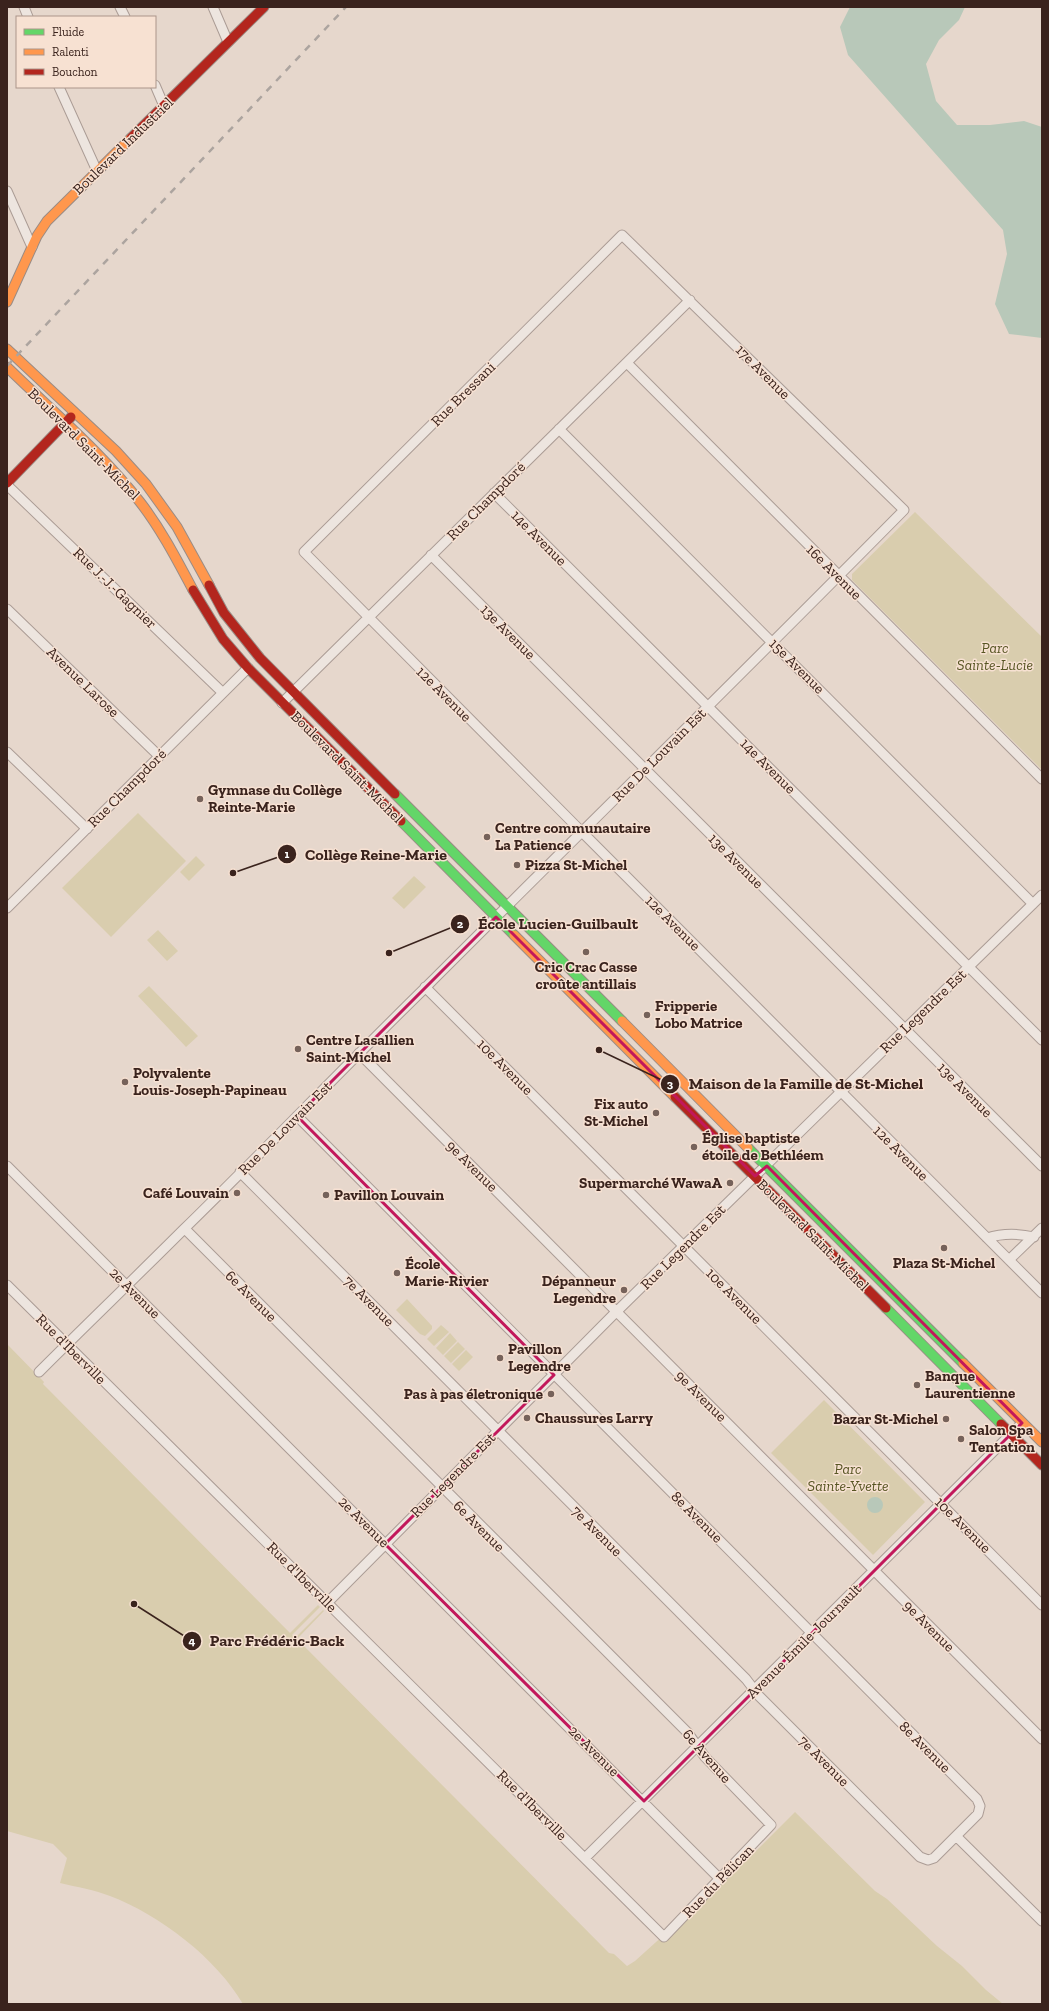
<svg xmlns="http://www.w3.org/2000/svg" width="1049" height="2011" font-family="'Zilla Slab',serif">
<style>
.green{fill:#d9cdae}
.water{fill:#b8c8b9}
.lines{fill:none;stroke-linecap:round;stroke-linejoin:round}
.street-casing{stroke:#ab9c95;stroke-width:11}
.fast-casing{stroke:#9a8c85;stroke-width:11}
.slow-casing{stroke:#9a8c85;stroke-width:11}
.jam-casing{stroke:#9a8c85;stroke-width:11}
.street{stroke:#ede5df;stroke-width:9}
.fast{stroke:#63d668;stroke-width:9}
.slow{stroke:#ff974d;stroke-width:9}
.jam{stroke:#b3261e;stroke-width:9}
.rail{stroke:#aca49f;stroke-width:2.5;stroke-dasharray:7 7;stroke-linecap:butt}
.marked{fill:none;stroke:#c2185b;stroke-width:3;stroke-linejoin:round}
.poi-dot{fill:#76625a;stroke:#f7e1d2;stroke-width:1.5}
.labels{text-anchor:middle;stroke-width:3;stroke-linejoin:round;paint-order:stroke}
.street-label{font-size:15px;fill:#3a231d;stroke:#f7e1d2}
.park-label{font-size:15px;font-style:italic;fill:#575523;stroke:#f7e1d2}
.poi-label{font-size:15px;font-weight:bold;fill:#3a231d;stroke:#f7e1d2;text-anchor:start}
.leader{fill:none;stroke:#3a231d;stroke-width:1.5}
.callout-dot{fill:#3a231d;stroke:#f7e1d2;stroke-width:1.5}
.mark-label{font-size:12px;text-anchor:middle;font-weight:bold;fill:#fff}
.callout-label{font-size:16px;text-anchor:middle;font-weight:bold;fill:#3a231d;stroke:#f7e1d2;stroke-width:3;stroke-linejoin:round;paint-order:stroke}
</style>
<rect width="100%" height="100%" fill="#e6d7cc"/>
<path class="green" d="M 915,512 L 1042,637 L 1042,770 L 852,580 L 852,574 Z
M 138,813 L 186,861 L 111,937 L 62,888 Z
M 196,856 L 205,865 L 189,881 L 180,872 Z
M 414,876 L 426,887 L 404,909 L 392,898 Z
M 158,930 L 178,951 L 167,961 L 147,940 Z
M 149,986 L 198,1036 L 186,1047 L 138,996 Z
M 407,1299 L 432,1326 L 432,1329 L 425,1336 L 420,1334 L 396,1310 Z
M 441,1325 L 449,1332 L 434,1346 L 427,1339 Z
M 450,1333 L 457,1341 L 443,1355 L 436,1348 Z
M 458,1342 L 465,1349 L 451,1363 L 444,1356 Z
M 7,1344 L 44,1382 L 43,1384 L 290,1633 L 318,1605 L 320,1607 L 292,1635 L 295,1638 L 323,1610 L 324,1611 L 297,1639 L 609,1953 L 614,1954 L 627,1966 L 635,1961 L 676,1924 L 728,1871 L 744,1863 L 795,1812 L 875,1891 L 887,1899 L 937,1946 L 962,1966 L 986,1990 L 1003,2004 L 243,2004 C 216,1958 160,1915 110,1896 C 95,1890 77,1887 60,1883 L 67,1858 L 53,1844 L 7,1831 Z
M 466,1350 L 473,1357 L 459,1371 L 452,1364 Z
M 824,1400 L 925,1502 L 873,1555 L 771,1453 Z"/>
<path class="water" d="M 850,7 L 965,7 L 959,20 L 939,40 L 926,64 L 936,101 L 957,125 L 990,125 L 1024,121 L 1042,127 L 1042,338 L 1009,334 L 995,304 L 1007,254 L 1003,230 L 848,55 L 840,27 Z
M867 1505a8 8 0 1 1 16 0a8 8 0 1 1-16 0Z"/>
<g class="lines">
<g class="street-casing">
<path id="street" d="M 24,7 L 28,17
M 120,7 L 125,17
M 213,7 L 228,42
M 155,85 L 164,106
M 59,87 L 97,171
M 7,191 L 32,247
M 627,363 L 1042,779
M 559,429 L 1033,904
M 7,485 L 222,692
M 494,493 L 1042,1040
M 431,555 L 1042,1166
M 7,609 L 159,756
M 282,703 L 690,300
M 7,752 L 87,829
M 7,908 L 248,668
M 425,987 L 1042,1605
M 359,1053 L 1042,1739
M 7,1166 L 720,1879
M 240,1172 L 746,1679 L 759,1696 L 920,1857 L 928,1860 L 934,1858 L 978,1814 L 980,1806 L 977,1799 L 297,1116
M 987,1238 C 1003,1233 1017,1233 1034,1237
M 1009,1260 L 1042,1228
M 7,1285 L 664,1937 L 771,1825 L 705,1757 L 688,1733 L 185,1229
M 39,1372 C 87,1324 135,1278 183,1230 C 265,1150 344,1067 426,987 C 585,828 746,670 904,510 L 622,235 L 304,552 L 575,825 L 582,832 L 1042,1293
M 328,1602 L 612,1316 L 1042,895
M 956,1836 L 1042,1921
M 585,1858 L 1022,1423"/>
</g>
<g class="fast-casing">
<path id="fast" d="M 395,794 L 622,1021
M 401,821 L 514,935
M 748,1148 L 963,1363
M 886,1308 L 1001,1424"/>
</g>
<g class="slow-casing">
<path id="slow" d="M 7,302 L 37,236 L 47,221 L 131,138
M 7,349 L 116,451 L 146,484 L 177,527 L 209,585
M 7,367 C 52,411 101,452 140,502 C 161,529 177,560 193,590
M 514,935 L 675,1097
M 622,1021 L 748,1148
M 963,1363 L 1042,1442"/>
</g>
<g class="jam-casing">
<path id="jam" d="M 131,138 L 264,7
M 7,483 L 71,417
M 209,585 L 224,613 L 260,658 L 395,794
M 193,590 L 223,639 L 248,668 L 401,821
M 675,1097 L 886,1308
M 1001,1424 L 1042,1465"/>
</g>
<use href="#street" class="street"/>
<use href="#fast" class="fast"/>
<use href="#slow" class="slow"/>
<use href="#jam" class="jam"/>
<path class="rail" d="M 7,366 L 346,7"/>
</g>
<path class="marked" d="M 496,917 L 755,1176 L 767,1166 L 1022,1423 L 644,1801 L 385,1544 L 554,1375 L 297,1116 Z"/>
<g class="poi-dot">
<circle cx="200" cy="799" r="4"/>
<circle cx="487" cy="837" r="4"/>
<circle cx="517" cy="865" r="4"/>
<circle cx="586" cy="952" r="4"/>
<circle cx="647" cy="1015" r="4"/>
<circle cx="298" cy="1049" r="4"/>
<circle cx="125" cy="1082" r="4"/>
<circle cx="656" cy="1113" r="4"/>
<circle cx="694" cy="1147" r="4"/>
<circle cx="730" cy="1183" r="4"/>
<circle cx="237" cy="1193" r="4"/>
<circle cx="326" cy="1195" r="4"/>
<circle cx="944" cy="1248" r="4"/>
<circle cx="397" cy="1273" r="4"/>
<circle cx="624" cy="1290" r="4"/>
<circle cx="500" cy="1358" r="4"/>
<circle cx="917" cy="1385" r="4"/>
<circle cx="551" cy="1394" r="4"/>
<circle cx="527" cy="1418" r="4"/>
<circle cx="946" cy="1419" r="4"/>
<circle cx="961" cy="1439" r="4"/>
</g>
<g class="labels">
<g class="street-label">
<text transform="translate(123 146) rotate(-44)" y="5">Boulevard Industriel</text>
<text transform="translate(763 372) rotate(45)" y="5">17e Avenue</text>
<text transform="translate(463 394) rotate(-45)" y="5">Rue Bressani</text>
<text transform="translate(84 444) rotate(45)" y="5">Boulevard Saint-Michel</text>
<text transform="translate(486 501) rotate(-45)" y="5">Rue Champdoré</text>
<text transform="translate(539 538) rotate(45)" y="5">14e Avenue</text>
<text transform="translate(834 572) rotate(45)" y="5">16e Avenue</text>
<text transform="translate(115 588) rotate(44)" y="5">Rue J.-J.-Gagnier</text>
<text transform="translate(508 632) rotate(45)" y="5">13e Avenue</text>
<text transform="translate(797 666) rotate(45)" y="5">15e Avenue</text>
<text transform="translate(83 682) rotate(44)" y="5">Avenue Larose</text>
<text transform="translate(444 694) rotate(45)" y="5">12e Avenue</text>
<text transform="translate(659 755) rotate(-45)" y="5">Rue De Louvain Est</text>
<text transform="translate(768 766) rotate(45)" y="5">14e Avenue</text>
<text transform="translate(347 767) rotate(45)" y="5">Boulevard Saint-Michel</text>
<text transform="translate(127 788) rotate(-45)" y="5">Rue Champdoré</text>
<text transform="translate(736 861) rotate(45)" y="5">13e Avenue</text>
<text transform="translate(673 923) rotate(45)" y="5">12e Avenue</text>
<text transform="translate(923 1011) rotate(-44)" y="5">Rue Legendre Est</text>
<text transform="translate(505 1067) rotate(45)" y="5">10e Avenue</text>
<text transform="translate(965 1090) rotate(45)" y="5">13e Avenue</text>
<text transform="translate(285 1128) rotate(-45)" y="5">Rue De Louvain Est</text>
<text transform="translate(901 1153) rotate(45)" y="5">12e Avenue</text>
<text transform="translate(472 1166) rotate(45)" y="5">9e Avenue</text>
<text transform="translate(813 1235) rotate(45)" y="5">Boulevard Saint-Michel</text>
<text transform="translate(683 1247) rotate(-45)" y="5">Rue Legendre Est</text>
<text transform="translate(135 1293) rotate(45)" y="5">2e Avenue</text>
<text transform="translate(251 1296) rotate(45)" y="5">6e Avenue</text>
<text transform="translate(734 1296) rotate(45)" y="5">10e Avenue</text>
<text transform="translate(369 1301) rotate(45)" y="5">7e Avenue</text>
<text transform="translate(71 1349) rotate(45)" y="5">Rue d'Iberville</text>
<text transform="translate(701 1396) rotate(45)" y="5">9e Avenue</text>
<text transform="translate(453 1475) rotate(-45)" y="5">Rue Legendre Est</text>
<text transform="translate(697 1517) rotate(45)" y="5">8e Avenue</text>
<text transform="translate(364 1522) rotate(45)" y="5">2e Avenue</text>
<text transform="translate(963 1525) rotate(45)" y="5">10e Avenue</text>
<text transform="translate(479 1526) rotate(45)" y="5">6e Avenue</text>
<text transform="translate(597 1531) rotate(45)" y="5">7e Avenue</text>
<text transform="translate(302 1577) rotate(45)" y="5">Rue d'Iberville</text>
<text transform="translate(929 1626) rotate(45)" y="5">9e Avenue</text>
<text transform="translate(804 1641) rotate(-45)" y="5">Avenue Émile-Journault</text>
<text transform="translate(925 1747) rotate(45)" y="5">8e Avenue</text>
<text transform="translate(594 1751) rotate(45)" y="5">2e Avenue</text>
<text transform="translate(707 1756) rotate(49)" y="5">6e Avenue</text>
<text transform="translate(824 1761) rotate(45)" y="5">7e Avenue</text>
<text transform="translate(532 1805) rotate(45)" y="5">Rue d'Iberville</text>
<text transform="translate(718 1881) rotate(-46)" y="5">Rue du Pélican</text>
</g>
<g class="park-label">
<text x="995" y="653">Parc<tspan x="995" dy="17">Sainte-Lucie</tspan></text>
<text x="848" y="1474">Parc<tspan x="848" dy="17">Sainte-Yvette</tspan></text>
</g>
<g class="poi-label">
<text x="208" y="795">Gymnase du Collège<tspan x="208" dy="17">Reinte-Marie</tspan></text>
<text x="495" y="833">Centre communautaire<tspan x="495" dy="17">La Patience</tspan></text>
<text x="525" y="870">Pizza St-Michel</text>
<text x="586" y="972" text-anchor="middle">Cric Crac Casse<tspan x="586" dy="17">croûte antillais</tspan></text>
<text x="655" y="1011">Fripperie<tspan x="655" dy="17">Lobo Matrice</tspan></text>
<text x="306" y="1045">Centre Lasallien<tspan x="306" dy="17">Saint-Michel</tspan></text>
<text x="133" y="1078">Polyvalente<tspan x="133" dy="17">Louis-Joseph-Papineau</tspan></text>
<text x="648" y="1109" text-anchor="end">Fix auto<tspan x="648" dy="17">St-Michel</tspan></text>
<text x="702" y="1143">Église baptiste<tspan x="702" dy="17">étoile de Bethléem</tspan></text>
<text x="722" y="1188" text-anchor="end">Supermarché WawaA</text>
<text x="229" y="1198" text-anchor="end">Café Louvain</text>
<text x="334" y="1200">Pavillon Louvain</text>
<text x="944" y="1268" text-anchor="middle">Plaza St-Michel</text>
<text x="405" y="1269">École<tspan x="405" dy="17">Marie-Rivier</tspan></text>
<text x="616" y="1286" text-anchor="end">Dépanneur<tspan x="616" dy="17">Legendre</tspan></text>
<text x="508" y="1354">Pavillon<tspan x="508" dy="17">Legendre</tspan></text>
<text x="925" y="1381">Banque<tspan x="925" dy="17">Laurentienne</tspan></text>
<text x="543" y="1399" text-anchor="end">Pas à pas életronique</text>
<text x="535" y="1423">Chaussures Larry</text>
<text x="938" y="1424" text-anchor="end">Bazar St-Michel</text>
<text x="969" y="1435">Salon Spa<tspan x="969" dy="17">Tentation</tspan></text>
</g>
</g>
<path class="leader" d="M233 873L287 854M389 953L460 924M599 1050L670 1084M134 1604L192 1641"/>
<g class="callout-dot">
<circle cx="233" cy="873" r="4"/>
<circle cx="389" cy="953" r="4"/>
<circle cx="599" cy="1050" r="4"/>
<circle cx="134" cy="1604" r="4"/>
<circle cx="287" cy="854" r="10"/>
<circle cx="460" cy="924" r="10"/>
<circle cx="670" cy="1084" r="10"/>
<circle cx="192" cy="1641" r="10"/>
</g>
<g class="mark-label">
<text x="287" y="858">1</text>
<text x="460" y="928">2</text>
<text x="670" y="1088">3</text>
<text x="192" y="1645">4</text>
</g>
<g class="callout-label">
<text x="376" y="860">Collège Reine-Marie</text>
<text x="558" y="929">École Lucien-Guilbault</text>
<text x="806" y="1089">Maison de la Famille de St-Michel</text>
<text x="277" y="1646">Parc Frédéric-Back</text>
</g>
<rect width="1049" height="2011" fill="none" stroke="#3a231d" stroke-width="16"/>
<rect x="16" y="16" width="140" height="72" fill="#f7e1d2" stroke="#ab958a"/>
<rect x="24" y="29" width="20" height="6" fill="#63d668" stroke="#ab958a"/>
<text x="52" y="36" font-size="12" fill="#3a231d">Fluide</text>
<rect x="24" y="49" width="20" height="6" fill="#ff974d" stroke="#ab958a"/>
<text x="52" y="56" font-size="12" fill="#3a231d">Ralenti</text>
<rect x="24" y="69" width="20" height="6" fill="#b3261e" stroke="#ab958a"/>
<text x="52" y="76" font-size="12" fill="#3a231d">Bouchon</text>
</svg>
